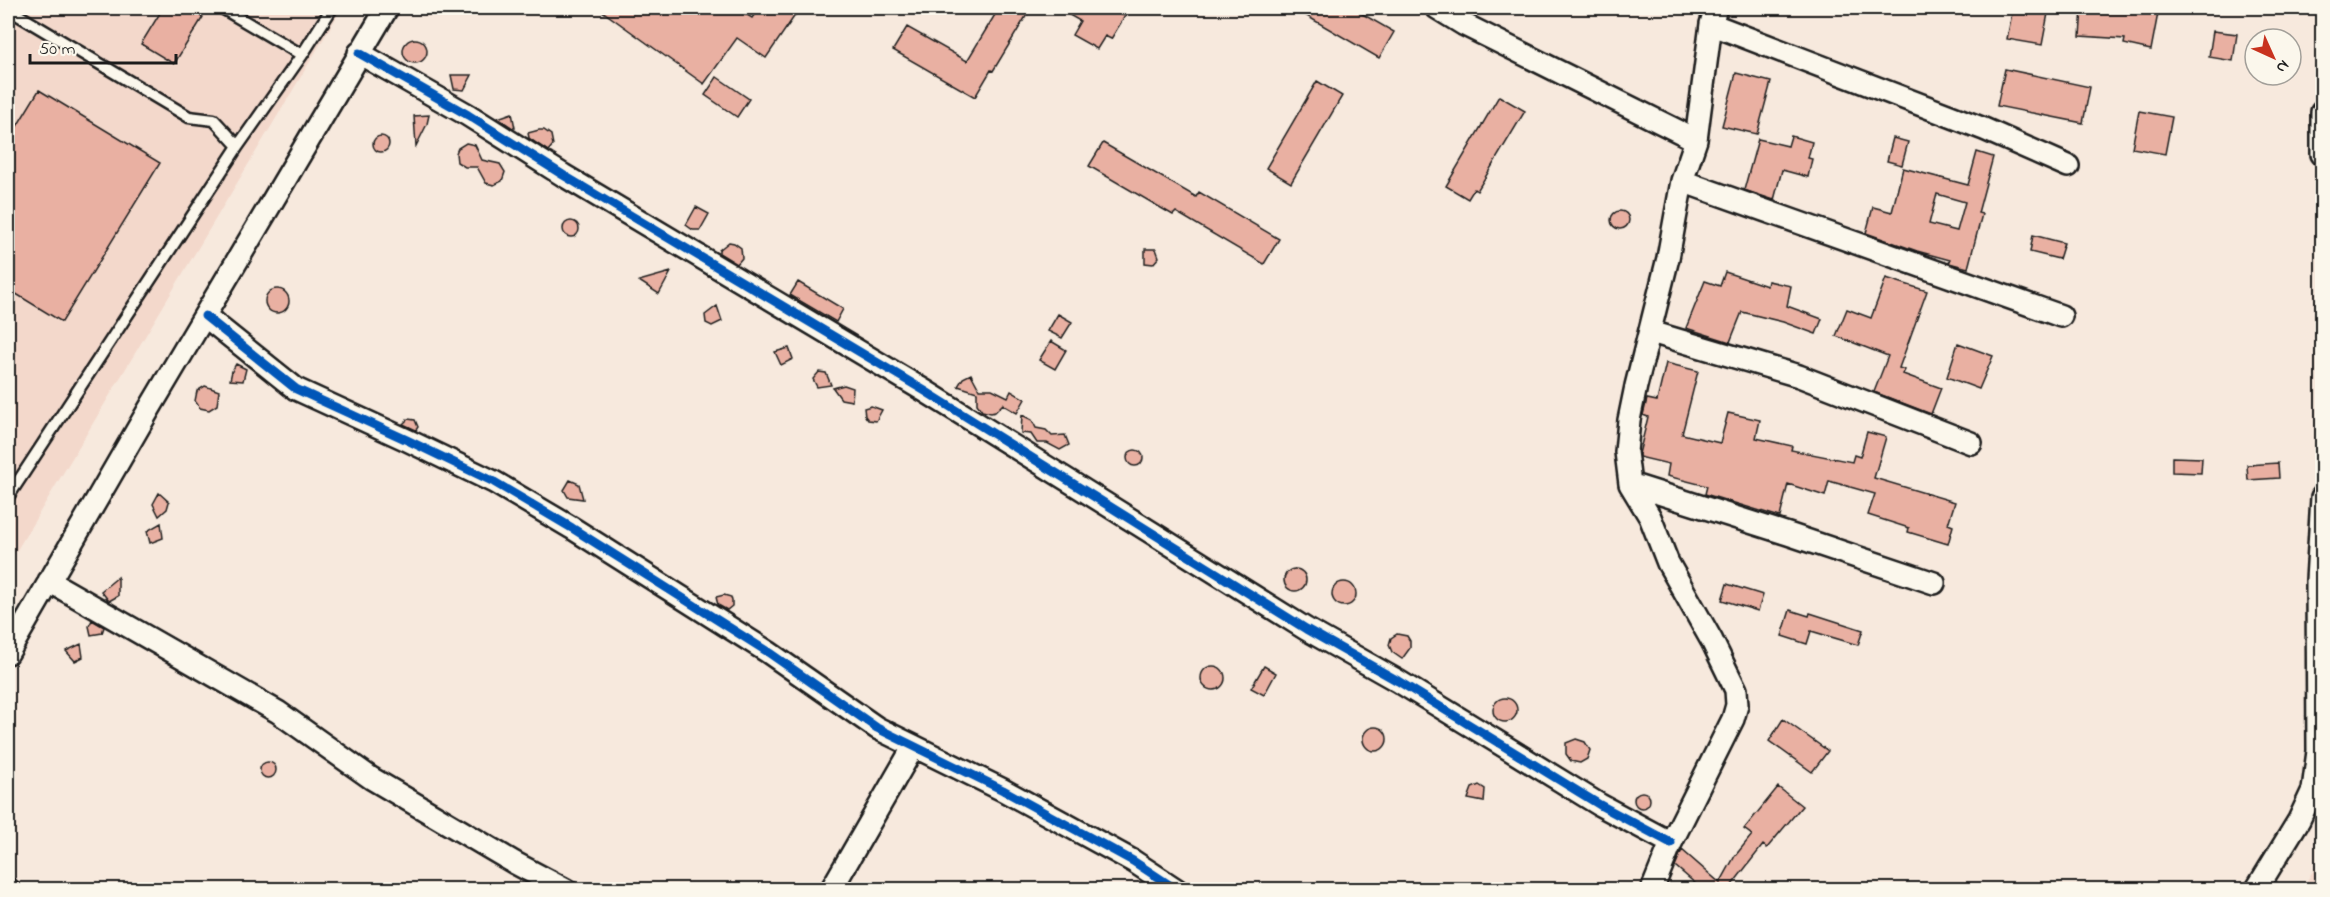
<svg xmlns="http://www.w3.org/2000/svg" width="2330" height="897" font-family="'Indie Flower',sans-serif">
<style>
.built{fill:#f3d8cb}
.building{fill:#e9b0a2;stroke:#1c1c1c;stroke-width:1.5;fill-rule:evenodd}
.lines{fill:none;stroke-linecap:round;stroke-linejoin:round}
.service-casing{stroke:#1c1c1c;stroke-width:15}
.minor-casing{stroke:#1c1c1c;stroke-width:26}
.service{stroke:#fbf7ec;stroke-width:10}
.minor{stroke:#fbf7ec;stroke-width:21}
.cycleway-casing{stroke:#fbf7ec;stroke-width:13}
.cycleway{stroke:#0057b8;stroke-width:9}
</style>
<rect width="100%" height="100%" fill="#f7e9dd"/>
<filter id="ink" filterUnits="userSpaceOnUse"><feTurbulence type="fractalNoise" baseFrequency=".0167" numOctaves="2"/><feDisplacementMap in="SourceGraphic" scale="12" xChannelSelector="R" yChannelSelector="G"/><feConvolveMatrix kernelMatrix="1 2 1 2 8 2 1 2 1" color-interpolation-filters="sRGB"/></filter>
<g filter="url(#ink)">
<path class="built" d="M 8,8 L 342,8 L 8,565 Z
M 2322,856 L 2322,889 L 2302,889 Z"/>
<path class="building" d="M 163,8 L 186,8 L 203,17 L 174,64 L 141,44 Z
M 598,8 L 736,8 L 752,18 L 759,8 L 800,8 L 766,58 L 737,38 L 704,84 Z
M 999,8 L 1031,8 L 993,71 L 991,70 L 975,97 L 893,50 L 907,27 L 967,61 Z
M 1057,8 L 1111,8 L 1125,16 L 1111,39 L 1105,36 L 1097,49 L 1072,35 L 1080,21 Z
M 1293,8 L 1352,8 L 1394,32 L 1379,58 Z
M 2013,8 L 2049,8 L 2042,45 L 2007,39 Z
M 2131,8 L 2159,8 L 2151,50 L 2124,44 L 2125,39 L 2080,36 L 2082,9 L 2130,13 Z
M 2213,31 L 2237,34 L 2233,61 L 2209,57 Z
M403 51a12 12 0 1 1 24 0a12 12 0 1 1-24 0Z
M 2005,69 L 2090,87 L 2083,123 L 1997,106 Z
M 1736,73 L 1771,82 L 1757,134 L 1722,126 Z
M 451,75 L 472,75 L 464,90 L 454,89 Z
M 717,77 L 749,99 L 737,117 L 705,95 Z
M 1317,81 L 1342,96 L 1291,183 L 1266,168 Z
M 39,90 L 160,163 L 62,322 L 8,289 L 8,141 Z
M 1499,96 L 1525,111 L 1477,191 L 1474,189 L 1468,199 L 1446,186 Z
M 2139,111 L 2172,117 L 2165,154 L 2132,148 Z
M 512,113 L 515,128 L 513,128 L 498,118 Z
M 429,115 L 427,124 L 416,146 L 414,116 Z
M 539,130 L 544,130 L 551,135 L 553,145 L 548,151 L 529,138 L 528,133 Z
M 1791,136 L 1812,142 L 1808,158 L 1812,159 L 1808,177 L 1782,170 L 1774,200 L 1744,190 L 1758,139 L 1788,146 Z
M373 144a8 8 0 1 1 16 0a8 8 0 1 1-16 0Z
M 1893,138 L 1908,142 L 1902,165 L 1887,161 Z
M 466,143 L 475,145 L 482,160 L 500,164 L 505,172 L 502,181 L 494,185 L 486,183 L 477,167 L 465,167 L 457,162 L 456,153 L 458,148 Z
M 1103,143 L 1196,197 L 1199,192 L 1279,239 L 1264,264 L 1176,212 L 1173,215 L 1089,166 Z
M 1977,152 L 1993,157 L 1978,213 L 1982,214 L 1968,268 L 1949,263 L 1950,260 L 1917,251 L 1866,233 L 1873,207 L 1892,212 L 1903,168 L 1968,185 ZM 1937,194 L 1965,202 L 1957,231 L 1929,224 Z
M 696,207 L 709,214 L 700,230 L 693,230 L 686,225 Z
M1611 220a9 9 0 1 1 18 0a9 9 0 1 1-18 0Z
M563 229a8 8 0 1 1 16 0a8 8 0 1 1-16 0Z
M 2033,235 L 2064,243 L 2059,259 L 2030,252 Z
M 729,242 L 734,243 L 741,248 L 742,258 L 737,264 L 719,253 L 719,250 Z
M 1145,249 L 1156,249 L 1159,257 L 1153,264 L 1145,263 Z
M 671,272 L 659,294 L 639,281 Z
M 1725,272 L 1767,286 L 1768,281 L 1791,286 L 1787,306 L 1822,319 L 1816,334 L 1783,322 L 1742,312 L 1730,342 L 1686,328 L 1705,281 L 1720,286 Z
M 1886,278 L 1927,291 L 1899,368 L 1905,370 L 1903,374 L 1941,388 L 1931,414 L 1874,392 L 1888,356 L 1836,336 L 1847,309 L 1871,318 Z
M 798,282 L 843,309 L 836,322 L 790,295 Z
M265 301a12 12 0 1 1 24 0a12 12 0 1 1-24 0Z
M 717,306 L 722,321 L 712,326 L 706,323 L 705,315 Z
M 1058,314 L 1072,322 L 1062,338 L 1048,331 Z
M 1051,341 L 1066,350 L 1055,369 L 1039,360 Z
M 1958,343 L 1993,356 L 1979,389 L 1947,377 Z
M 789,348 L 793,359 L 781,365 L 775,352 Z
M 1666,363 L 1698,371 L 1682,434 L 1720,443 L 1728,413 L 1760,420 L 1756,438 L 1792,446 L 1791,450 L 1852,462 L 1854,455 L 1860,457 L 1867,432 L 1886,437 L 1874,478 L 1955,502 L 1948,524 L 1953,526 L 1948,544 L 1908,532 L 1909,528 L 1868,515 L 1875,494 L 1829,481 L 1825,496 L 1788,484 L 1780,517 L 1705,494 L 1707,486 L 1667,476 L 1669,464 L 1639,457 L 1639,454 L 1648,417 L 1643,415 L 1647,399 L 1657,401 Z
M 236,364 L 246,369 L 243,381 L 230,380 L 232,371 Z
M 819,372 L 826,373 L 831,385 L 817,387 L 813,379 Z
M 971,374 L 979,389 L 992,389 L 1008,397 L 1011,391 L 1025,399 L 1017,413 L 1003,405 L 1004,403 L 995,412 L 991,413 L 982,411 L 977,404 L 977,392 L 958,386 L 963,378 Z
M 844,385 L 853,388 L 852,401 L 841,399 L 833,388 Z
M 205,386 L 219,391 L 217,405 L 209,410 L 200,408 L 195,401 L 197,391 Z
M 871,406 L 882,410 L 876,421 L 868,420 L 865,416 L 864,408 Z
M 1022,415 L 1032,420 L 1036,428 L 1046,430 L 1052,436 L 1065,435 L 1069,445 L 1060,450 L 1047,443 L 1037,443 L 1031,434 L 1021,433 Z
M 408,419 L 415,420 L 418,427 L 416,430 L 403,424 Z
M1127 458a8 8 0 1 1 16 0a8 8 0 1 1-16 0Z
M 2172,457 L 2202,458 L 2201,473 L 2172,472 Z
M 2278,463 L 2279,478 L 2248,480 L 2247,465 Z
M 570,480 L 579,484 L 583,499 L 568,497 L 564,490 Z
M 159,493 L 169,502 L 167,509 L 159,516 L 153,504 Z
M 161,523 L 163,538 L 150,543 L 147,531 Z
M1284 580a11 11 0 1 1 22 0a11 11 0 1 1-22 0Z
M 118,577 L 118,596 L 109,601 L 101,591 Z
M1332 594a12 12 0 1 1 24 0a12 12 0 1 1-24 0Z
M 1727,584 L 1763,595 L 1758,611 L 1722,600 Z
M 724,595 L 731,597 L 732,601 L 732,606 L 727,610 L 718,605 L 716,597 Z
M 1790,610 L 1809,616 L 1810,613 L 1863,630 L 1858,645 L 1811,631 L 1807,644 L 1782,636 Z
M 92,620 L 104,627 L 102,633 L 91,635 L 89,626 Z
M 1397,634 L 1407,636 L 1410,641 L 1410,648 L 1402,659 L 1392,652 L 1389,645 L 1391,638 Z
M 81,644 L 83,657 L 75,661 L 66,651 Z
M1201 678a12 12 0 1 1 24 0a12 12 0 1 1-24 0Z
M 1264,666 L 1276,673 L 1264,695 L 1251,688 Z
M1493 710a12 12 0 1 1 24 0a12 12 0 1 1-24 0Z
M 1783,719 L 1828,751 L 1812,772 L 1769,741 Z
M1363 739a12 12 0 1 1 24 0a12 12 0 1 1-24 0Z
M 1576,739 L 1585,742 L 1590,750 L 1587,759 L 1580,763 L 1571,761 L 1566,754 L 1566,743 Z
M260 770a8 8 0 1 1 16 0a8 8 0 1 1-16 0Z
M 1479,785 L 1485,789 L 1484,802 L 1468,799 L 1472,788 Z
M 1778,787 L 1802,806 L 1767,848 L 1763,845 L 1728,890 L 1703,890 L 1675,866 L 1682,850 L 1720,883 L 1735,856 L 1752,835 L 1744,829 Z
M1634 800a8 8 0 1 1 16 0a8 8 0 1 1-16 0Z"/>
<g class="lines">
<g class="service-casing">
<path id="service" d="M 222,8 L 302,55
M 8,9 L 189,117 L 214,120 L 238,146
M 8,497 L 238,146 L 302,55 L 332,8"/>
</g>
<g class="minor-casing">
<path id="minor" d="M 1437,8 L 1463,24 L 1696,140
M 1711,24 L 1984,129 L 2068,166
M 359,53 L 468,115 L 563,175 L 925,391 L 1306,629 L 1398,681 L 1600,805 L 1671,843
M 2322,112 L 2322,154
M 1682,181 L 2061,316
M 205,316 L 296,389 L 407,440 L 494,482 L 572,528 L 768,652 L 877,728 L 1003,790 L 1133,861 L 1177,890
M 1651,332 L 1799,376 L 1971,443
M 1630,484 L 1788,534 L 1934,583
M 49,581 L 278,712 L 371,778 L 515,863 L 566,890
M 8,653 L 148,411 L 387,8
M 8,889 L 8,890
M 831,890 L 914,746
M 1652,890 L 1671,843 L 1733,719 L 1737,705 L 1736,690 L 1712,641 L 1668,563 L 1650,517 L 1630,484 L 1626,452 L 1629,420 L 1636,386 L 1668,258 L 1682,181 L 1696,140 L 1711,24 L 1716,8
M 2256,890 L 2299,820 L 2313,790 L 2318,751 L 2317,580 L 2322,497"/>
</g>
<use href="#service" class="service"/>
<use href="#minor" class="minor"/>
<g class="cycleway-casing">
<path id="cycleway" d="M 359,53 L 468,115 L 563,175 L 925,391 L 1306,629 L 1398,681 L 1600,805 L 1671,843
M 205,316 L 296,389 L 407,440 L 494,482 L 572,528 L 768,652 L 877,728 L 1003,790 L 1133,861 L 1177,890"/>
</g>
<use href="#cycleway" class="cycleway"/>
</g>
</g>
<rect width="2330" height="897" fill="none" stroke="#fbf7ec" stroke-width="30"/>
<rect x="15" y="15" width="2300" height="867" fill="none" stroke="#1c1c1c" stroke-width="2" filter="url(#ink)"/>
<g transform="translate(2273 57) rotate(135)"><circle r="28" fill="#fbf7ec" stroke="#a29f99" stroke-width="1.5"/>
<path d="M0-4.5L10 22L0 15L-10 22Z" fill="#c8321e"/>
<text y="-9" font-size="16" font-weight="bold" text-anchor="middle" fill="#1c1c1c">N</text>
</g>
<path d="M30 54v9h146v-9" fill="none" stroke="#1c1c1c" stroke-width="3"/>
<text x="39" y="54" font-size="18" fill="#1c1c1c" stroke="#fbf7ec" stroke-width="4.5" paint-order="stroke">50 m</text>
</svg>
